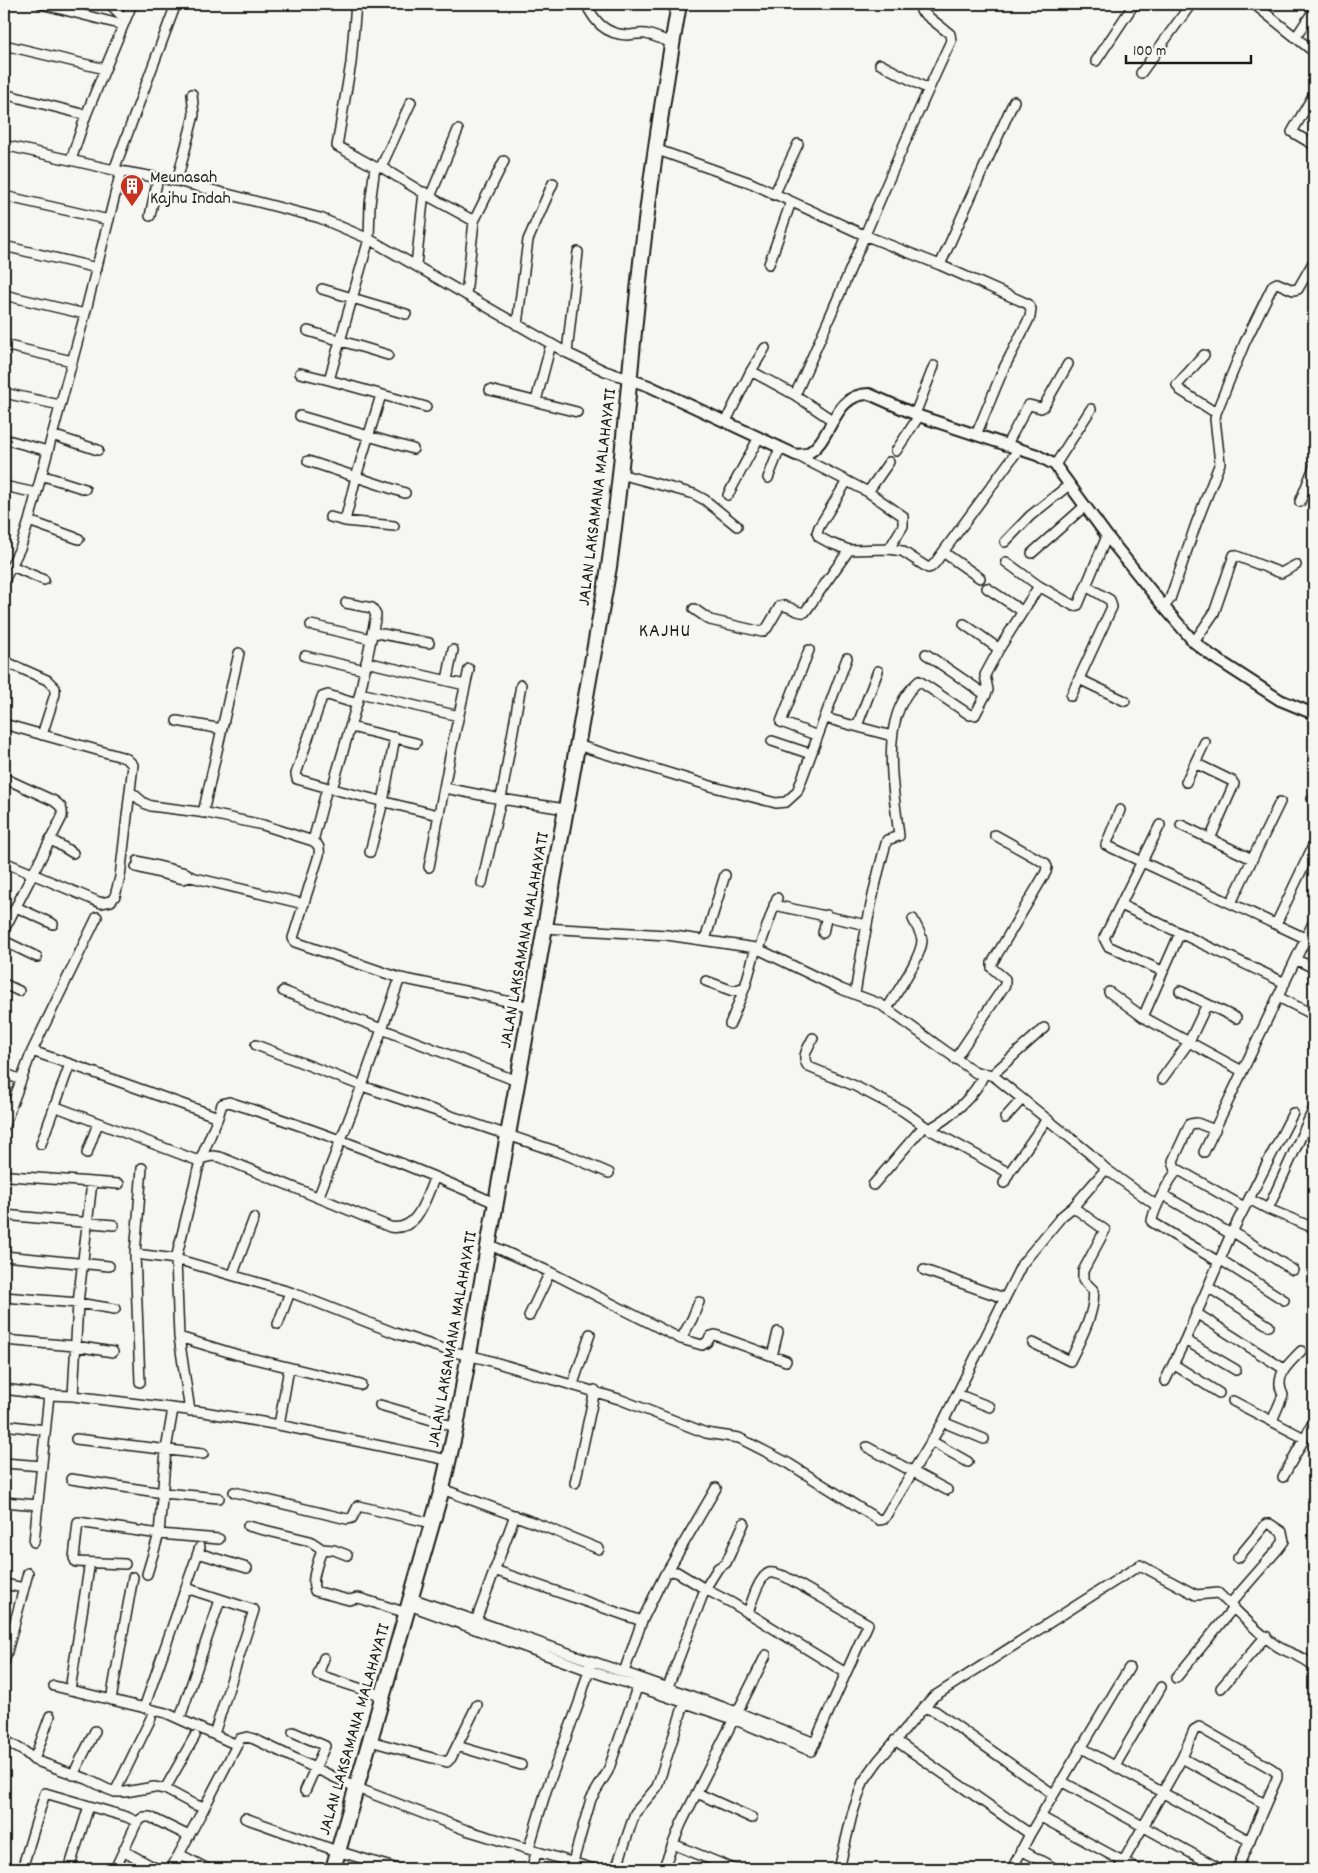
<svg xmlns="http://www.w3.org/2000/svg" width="1318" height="1873" font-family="Dekko,sans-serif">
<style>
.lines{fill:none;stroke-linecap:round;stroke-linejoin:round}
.minor-casing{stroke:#1c1c1c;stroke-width:12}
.tertiary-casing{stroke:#1c1c1c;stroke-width:14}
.trunk-casing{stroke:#1c1c1c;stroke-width:18}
.minor{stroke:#f6f6f2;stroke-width:9}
.tertiary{stroke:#f6f6f2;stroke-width:10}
.trunk{stroke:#f6f6f2;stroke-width:14}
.labels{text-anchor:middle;stroke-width:5;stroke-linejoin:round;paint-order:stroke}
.poi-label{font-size:18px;fill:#1c1c1c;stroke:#f6f6f2;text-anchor:start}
.street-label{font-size:18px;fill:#1c1c1c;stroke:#f6f6f2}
.quarter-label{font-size:20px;letter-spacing:1px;fill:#1c1c1c;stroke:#f6f6f2}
</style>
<rect width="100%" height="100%" fill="#f6f6f2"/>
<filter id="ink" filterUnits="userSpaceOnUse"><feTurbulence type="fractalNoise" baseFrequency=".02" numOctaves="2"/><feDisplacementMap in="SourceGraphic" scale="10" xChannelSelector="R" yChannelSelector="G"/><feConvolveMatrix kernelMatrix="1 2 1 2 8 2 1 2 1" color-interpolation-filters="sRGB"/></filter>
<g filter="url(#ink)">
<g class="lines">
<g class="minor-casing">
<path id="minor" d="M 41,4 L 123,25
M 110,4 L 125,19
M 356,4 L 351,63 L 337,146 L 375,167 L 381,167 L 430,197 L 474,221
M 586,4 C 595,22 605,34 627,35 C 633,35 639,33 646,34 C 655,36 664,40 672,43
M 1254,4 L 1314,52
M 1296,37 L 1314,10
M 4,45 L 105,69
M 1096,61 L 1134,4
M 880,64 L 928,89
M 1141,73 L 1191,4
M 4,94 L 86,115
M 1314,94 L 1292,132 L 1314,145
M 4,145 L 114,170 L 177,181 L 320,218 L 369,239 L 567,353 L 605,371 L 629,379
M 655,149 L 751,183 L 864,235 L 940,265 L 1028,304 L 1031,309 L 1030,317 L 1003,370 L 976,435
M 71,160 L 86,115 L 132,4
M 375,167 L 370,204 L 369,239 L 329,380 L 426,407
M 381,167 L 411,102
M 114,170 L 176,4
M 177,181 L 194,115 L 192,94
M 774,195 L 798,144
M 4,196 L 109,220
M 430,197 L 458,130
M 150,216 L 158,178
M 4,246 L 97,268
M 769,264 L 791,202
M 416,265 L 424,192
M 940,265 L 1014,101
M 322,289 L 406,314
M 4,295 L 85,314
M 466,295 L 474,221 L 504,161
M 517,325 L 528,240 L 553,183
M 308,331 L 388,355
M 4,345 L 72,361
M 567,353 L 578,252
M 751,371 L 765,348
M 300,373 L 329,380
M 490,390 L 577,412
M 4,393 L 60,405
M 795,395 C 849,278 895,158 951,41 L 950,34 L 921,11
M 536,401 L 551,344
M 1216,413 L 1245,342 L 1273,285 L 1277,283 L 1293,290 L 1298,289 L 1314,261
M 915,414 L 934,366
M 300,416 L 413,449
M 726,421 L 751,371 L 795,395 L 832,420
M 52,435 L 98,450
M 4,439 L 48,451
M 1006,446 L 1027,407 L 1029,405 L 1041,408 L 1044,406 L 1068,364
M 896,451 L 919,416
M 796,455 L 847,481
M 308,461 L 405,493
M 1055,465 L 1091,409
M 620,474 L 694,494 L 705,500 L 737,526
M 41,475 L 85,489
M 768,478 L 780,448
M 4,486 L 36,493
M 868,492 L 889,462
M 728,495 L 758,439
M 1300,502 L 1314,467
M 330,517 L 345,521 L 394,526
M 29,521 L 79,539
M 345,521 L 356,477 L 381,395
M 1005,542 L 1030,516 L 1069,485
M 889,549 L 903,526 L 903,516 L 868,492 L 847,481 L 819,527 L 817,533 L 819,537 L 830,543 L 849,550 L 889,549 L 902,551 L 928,568 L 931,567 L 935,563 L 1018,450
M 943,552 L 980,578
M 1032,553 L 1085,506
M 1006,562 L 1039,586
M 12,566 L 44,580
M 4,581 L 21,546 L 29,521 L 85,314 L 121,171
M 987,588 L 1022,611
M 1164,607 L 1170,599 L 1196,524 L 1220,463 L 1215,419 L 1216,413 L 1180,390 L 1177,385 L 1204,355
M 694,609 L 710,620 L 762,632 L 767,628 L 780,606 C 789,604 796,614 805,612 L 849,550
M 964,624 L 999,649
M 311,625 L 371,639
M 372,632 L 429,643
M 1194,642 L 1214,613 L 1234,555 L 1281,573 L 1296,565
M 809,650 L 781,722 L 818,736
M 926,654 L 986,695
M 305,656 L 365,670
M 4,661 L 47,680 L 55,688 L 55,694 L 42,735
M 366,662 L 465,685
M 1079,679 L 1125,701
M 447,680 L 453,650
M 360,693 L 459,716
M 1071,696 L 1112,607 L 1110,600 L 1086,586
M 357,704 L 328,695 L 322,697 L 296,774 L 297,779 L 332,789 L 438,815
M 825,718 L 892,736
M 177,721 L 222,729
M 4,724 L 122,757 L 127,759 L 133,765 L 120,877 L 115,896 L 111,901 L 101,903 L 4,862
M 857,726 L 878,671
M 351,727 L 416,743
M 772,741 L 811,754
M 577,745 L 714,787 L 776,803 L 786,802 L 797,792 L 847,658
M 1195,763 L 1232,781 L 1234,784 L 1210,839
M 4,778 L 54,801 C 61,806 63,808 62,817 L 4,930
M 1186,782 L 1205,742
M 445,788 L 501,799 L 565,809
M 332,789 L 360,693 L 376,615 L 372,608 L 346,603
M 131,792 L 144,803 L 151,806 L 207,813 L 263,825 L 313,841 C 319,845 320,848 319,855 L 293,938 L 295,942 L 400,978 L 469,992 L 531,1007
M 1312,799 L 1314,799
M 1120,810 L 1106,845 L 1307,939
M 203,813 L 239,653
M 1160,825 L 1104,938 L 1108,946 L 1162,971
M 1181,825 L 1252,859
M 50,839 L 73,853
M 313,841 L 327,788
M 370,852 L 383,802 L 395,737
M 138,861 L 186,873 L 191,877
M 136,867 L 183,879 L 191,877 L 304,904
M 429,867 L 451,751 L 469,669
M 482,883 L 501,799 L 521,685
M 1231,903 L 1280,802
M 774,905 L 867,925
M 1121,905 L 1285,983
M 16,907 L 53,924
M 1276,924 L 1314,844
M 544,928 L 667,935 L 756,948 L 841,989 L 880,1004 L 976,1073 L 988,1074 L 995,1077 L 1089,1153 L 1106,1169 L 1157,1206
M 823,933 L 827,915
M 705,940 L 725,875
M 4,941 L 37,957
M 759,949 L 777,898
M 1297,960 L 1314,968
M 706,981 L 733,991 L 745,987
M 4,984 L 19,991
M 283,991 L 517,1081
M 1180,991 L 1236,1018
M 1109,992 L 1143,1017 L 1242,1071
M 855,994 C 863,942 872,891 887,840 L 899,836 C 894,788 877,716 919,681 L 970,715 L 975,715 L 988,690 L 985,675 L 999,649 L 1039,586 L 1074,606 L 1078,605 L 1107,536
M 1278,997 L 1314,1015
M 887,1009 C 896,993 921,958 922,941 C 922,934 916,926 913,919
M 1143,1017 L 1180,933
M 730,1024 L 745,987 L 756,948
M 813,1038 C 808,1048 800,1058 809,1067 L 855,1086 L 903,1111 L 929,1129 L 1009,1173
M 256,1045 L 362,1086 L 567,1155 L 609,1173
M 32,1051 L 70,1064
M 955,1059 L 1005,985 L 1005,979 L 992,968 L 992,963 L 1046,872 L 1047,867 L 1045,863 L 995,835
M 4,1073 L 21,1080
M 992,1075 L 1044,1028
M 1162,1079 L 1189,1042 L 1207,1004
M 54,1106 L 196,1160 L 212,1156 L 220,1157 L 390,1227 C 419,1232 425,1198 435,1177
M 218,1117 L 222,1104 L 229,1102 C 320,1131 408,1164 495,1203
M 1005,1118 L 1022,1099
M 4,1126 L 32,1051 L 97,917
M 929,1129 C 950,1118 975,1096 984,1074
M 41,1144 L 70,1064 L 218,1117 L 200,1161 L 176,1259 L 290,1292 L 395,1333 L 450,1351 L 484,1359 L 619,1399 L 706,1433 L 739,1438 L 788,1463 L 879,1520 L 884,1519 L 943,1422 L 1022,1264 L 1062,1216 L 1073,1207 L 1106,1169
M 1204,1152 L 1314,921
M 87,1153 L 98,1123
M 142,1168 L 135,1254 L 176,1259 L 179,1337 L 190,1411
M 1176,1171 L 1173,1161 L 1190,1124 L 1197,1123 L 1215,1130
M 10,1176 L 119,1184
M 1004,1183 L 1009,1173 L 1047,1119
M 873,1185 L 924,1126
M 1163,1195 L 1231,1234
M 318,1198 L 362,1086 L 400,978
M 1249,1199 L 1268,1209 L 1314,1228
M 1268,1209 L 1314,1108
M 4,1215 L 114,1225
M 1233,1232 L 1293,1270
M 488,1244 L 550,1272 L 529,1316
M 135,1254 L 140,1382
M 4,1256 L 109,1266
M 1221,1260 L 1284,1300
M 1219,1262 L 1152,1222 C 1152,1213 1171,1174 1179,1170 L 1244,1207
M 924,1270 L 1004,1298
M 550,1272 L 681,1339 L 702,1345 L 707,1342 L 711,1336 L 715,1335 L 786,1361
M 233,1274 L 254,1218
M 1208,1287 L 1269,1326
M 4,1297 L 78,1303 L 115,1309
M 1196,1313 L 1284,1369
M 278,1324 L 290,1292
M 179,1337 L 238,1355 L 361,1385
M 681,1339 L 692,1319 L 699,1302
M 4,1340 L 75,1346 L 113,1352
M 1185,1340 L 1236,1370
M 1033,1343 L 1070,1361 C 1079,1343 1097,1309 1093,1290 L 1083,1280 L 1083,1271 L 1105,1230 L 1073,1207
M 772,1356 L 778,1332
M 1173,1364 L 1219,1393
M 1165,1381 L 1185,1340 L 1231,1234 L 1293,1113
M 573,1384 L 590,1334
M 4,1389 L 49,1395
M 957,1394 L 990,1407
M 73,1396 L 204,1412 L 279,1425 L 448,1460
M 1233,1401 L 1304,1438
M 380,1405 L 456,1427
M 1272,1421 L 1283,1395 C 1273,1375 1289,1364 1301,1351
M 943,1422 L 984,1439
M 4,1425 L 45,1430
M 279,1425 L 289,1368
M 76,1439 L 203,1454
M 931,1441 L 968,1462
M 867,1447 L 947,1490
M 4,1463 L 42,1466
M 1283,1477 L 1314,1421
M 71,1479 L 163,1493 L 219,1498
M 575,1483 L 595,1390
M 442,1489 L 543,1526 L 599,1549
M 234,1492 L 347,1519 L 352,1518 L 358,1506 L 432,1523
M 4,1502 L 38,1505
M 248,1526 L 310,1541 L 322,1549 L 334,1550 L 347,1555
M 34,1542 L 49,1395 L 73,1396 L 78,1303 L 92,1182
M 322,1549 C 319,1560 310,1580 315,1591 L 349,1600 L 357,1598 L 362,1599 L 407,1613
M 198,1553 L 247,1568
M 125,1564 L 76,1562 L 74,1558 L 78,1522 L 159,1534 L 219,1539
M 494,1570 L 642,1621
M 667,1572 L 716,1488
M 147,1574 L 159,1534 L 166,1450 L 173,1409
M 4,1584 L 24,1588
M 186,1588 L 254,1610 L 214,1734
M 411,1598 L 737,1712 L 815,1743
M 1230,1604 L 1278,1549 L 1284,1541 L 1282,1532 L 1270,1524 L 1266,1524 L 1238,1558
M 409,1605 L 588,1670 L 733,1719 L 811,1751 L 868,1624 L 784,1576 C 780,1575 774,1572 769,1573 C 759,1576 751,1604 748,1613
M 474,1626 L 515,1515
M 4,1663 L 28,1573
M 624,1672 L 642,1621 L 665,1574 L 671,1571 L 677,1572 L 705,1589 L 732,1603 L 846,1673
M 318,1675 L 324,1658
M 319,1675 L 383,1696
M 1176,1678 L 1234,1607
M 54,1686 L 166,1713 L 237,1745 L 204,1808
M 1221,1688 L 1266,1636
M 70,1690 L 89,1568
M 666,1692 L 705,1589 L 718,1568 L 726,1563 L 744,1523
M 111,1700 L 133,1577
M 144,1708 L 200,1547
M 925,1708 L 935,1711 L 1053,1794
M 180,1718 L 220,1600
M 293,1732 L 325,1746 L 305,1791
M 4,1740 L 25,1752 L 34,1760 L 87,1779 L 107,1789 L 115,1792 L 125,1792 L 154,1787 L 165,1789 L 193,1804 L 204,1808 L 171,1869
M 895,1740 L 1030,1834
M 370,1741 L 447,1762 L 451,1758 L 477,1705
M 237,1745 L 239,1739 L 247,1737 L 254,1739 L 357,1788 L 466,1830 L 594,1869
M 457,1746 L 521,1765
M 1082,1748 L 1250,1841
M 1182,1758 L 1265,1804
M 34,1760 L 50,1716
M 1115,1766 L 1161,1687
M 73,1775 L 95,1731
M 1061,1781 L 1220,1869
M 165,1789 L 195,1736
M 115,1792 L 151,1718
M 697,1793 L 752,1818
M 1041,1817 L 1137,1869
M 245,1818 L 337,1851 L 398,1869
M 673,1844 L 734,1869
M 529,1848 L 546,1791 L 579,1703 L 590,1666
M 1021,1850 L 1056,1869
M 124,1851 L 157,1869
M 179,1854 L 208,1869
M 573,1862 L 591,1799 L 608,1771 L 639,1682
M 22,1869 L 45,1793 L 127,1817 L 137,1822 L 144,1817 L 150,1817 L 189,1836
M 69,1869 L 89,1806
M 115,1869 L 137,1822
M 531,1869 L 537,1851
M 616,1869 L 635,1813 L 657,1787 L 686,1698
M 663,1869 L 681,1824 L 766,1655
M 839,1869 L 852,1815 L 863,1782 L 878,1761 L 933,1697 L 1140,1565 L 1196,1595 L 1218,1593 C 1236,1610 1256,1632 1277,1646 C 1289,1654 1305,1656 1314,1667
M 1012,1869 L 1030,1834 L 1129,1668
M 1119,1869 L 1182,1758 L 1194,1730 L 1199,1727 L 1272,1769 L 1277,1773 L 1277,1778 L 1237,1869"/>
</g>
<g class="tertiary-casing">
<path id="tertiary" d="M 629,379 L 649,386 L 796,455 C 800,454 805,455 808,453 C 833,440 832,394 869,394 L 919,416 L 1037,455 L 1055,465 L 1107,536 L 1164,607 L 1194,642 L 1212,656 L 1280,700 L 1314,714"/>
</g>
<g class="trunk-casing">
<path id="trunk" d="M 333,1869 L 442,1489 L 456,1427 L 609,567 C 623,466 630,364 641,262 C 651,175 664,90 679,4"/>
</g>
<use href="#minor" class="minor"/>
<use href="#tertiary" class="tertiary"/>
<use href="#trunk" class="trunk"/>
</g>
</g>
<defs>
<g id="building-pin" transform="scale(1.25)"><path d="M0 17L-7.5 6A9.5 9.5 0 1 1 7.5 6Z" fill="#c8321e" stroke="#f6f6f2"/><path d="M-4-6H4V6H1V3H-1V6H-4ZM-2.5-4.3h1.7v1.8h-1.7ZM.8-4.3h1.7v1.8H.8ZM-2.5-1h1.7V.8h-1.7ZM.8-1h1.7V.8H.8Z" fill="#fff"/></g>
</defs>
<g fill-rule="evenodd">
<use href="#building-pin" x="132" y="186"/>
</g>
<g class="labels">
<g class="poi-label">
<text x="150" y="182">Meunasah<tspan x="150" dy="21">Kajhu Indah</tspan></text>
</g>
<g class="street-label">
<text transform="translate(596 497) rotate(-83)" y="6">JALAN LAKSAMANA MALAHAYATI</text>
<text transform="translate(523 940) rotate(-80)" y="6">JALAN LAKSAMANA MALAHAYATI</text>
<text transform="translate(451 1339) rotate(-80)" y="6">JALAN LAKSAMANA MALAHAYATI</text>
<text transform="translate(353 1729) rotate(-74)" y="6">JALAN LAKSAMANA MALAHAYATI</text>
</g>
<g class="quarter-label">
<text x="665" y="636">KAJHU</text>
</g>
</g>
<rect width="1318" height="1873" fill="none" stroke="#f6f6f2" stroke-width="20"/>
<rect x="10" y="10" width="1298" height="1853" fill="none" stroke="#1c1c1c" stroke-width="2" filter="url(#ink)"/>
<path d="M1126 55v8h125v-8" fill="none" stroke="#1c1c1c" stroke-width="2.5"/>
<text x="1133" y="55" font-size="15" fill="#1c1c1c" stroke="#f6f6f2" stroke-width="4" paint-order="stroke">100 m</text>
</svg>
